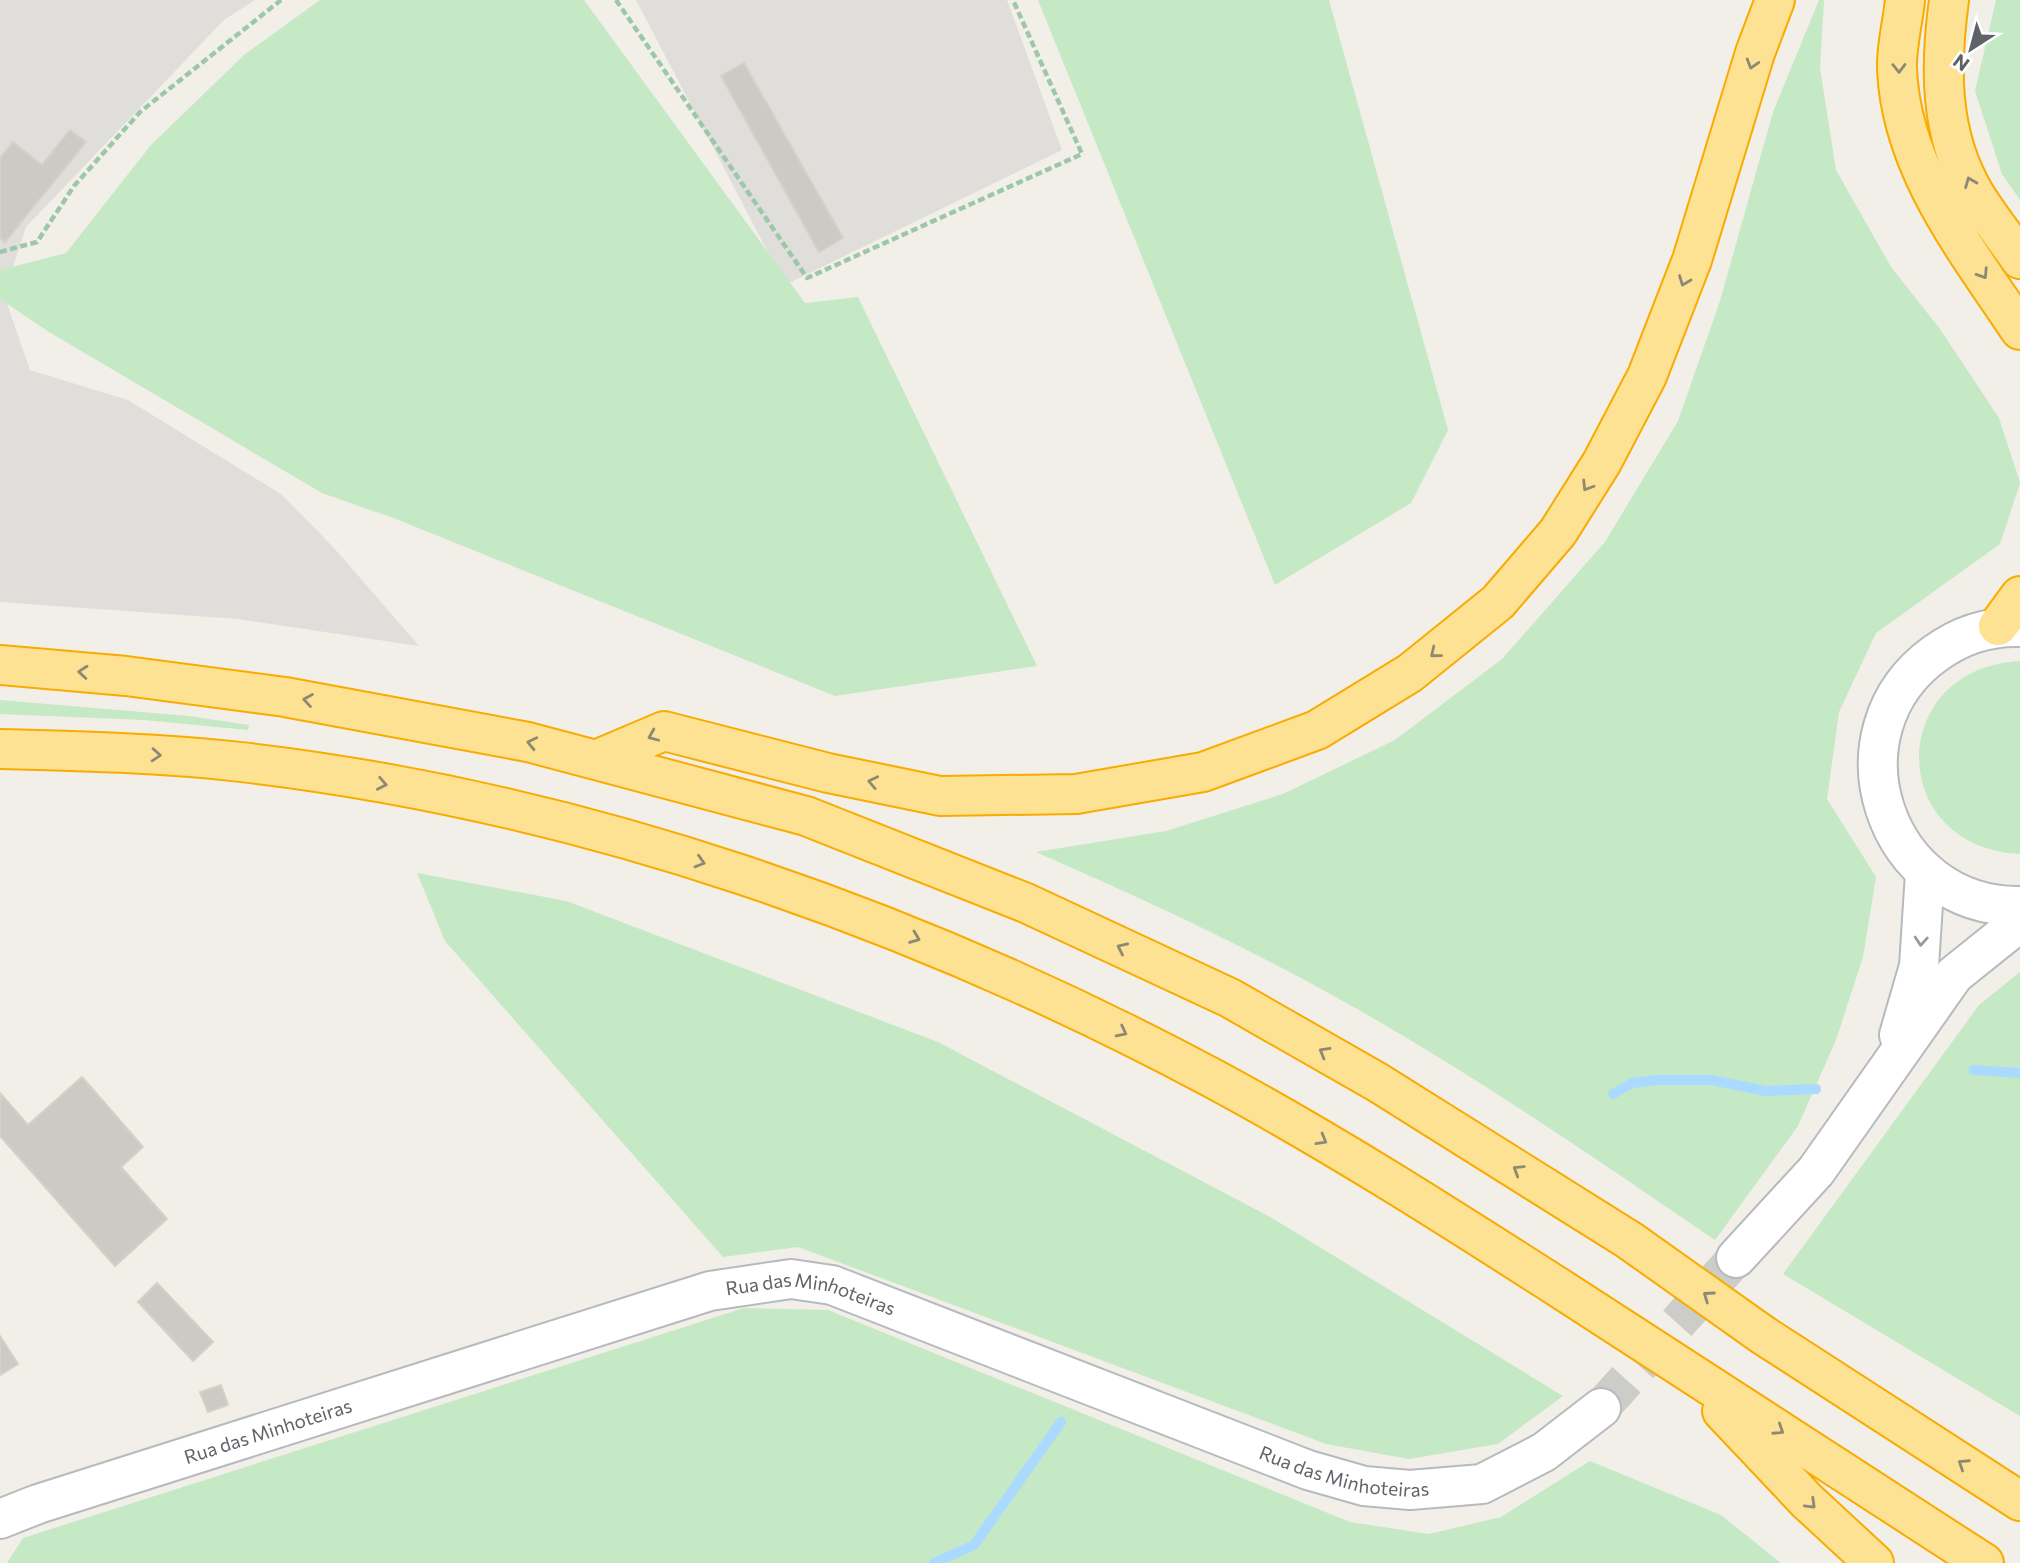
<svg xmlns="http://www.w3.org/2000/svg" width="2020" height="1563" font-family="Commissioner,sans-serif">
<style>
.industrial{fill:#e0deda}
.green{fill:#c5e8c5}
.lines{fill:none;stroke-linecap:round;stroke-linejoin:round}
.stream{stroke:#aadaff;stroke-width:10}
.building{fill:#cccac5;stroke:#d6d1c6;stroke-width:2}
.secondary-tunnel{stroke:#ccccc8;stroke-width:38;stroke-dasharray:38 19;stroke-linecap:butt}
.secondary-casing{stroke:#b6babf;stroke-width:42}
.highway-casing{stroke:#f9ab00;stroke-width:42}
.path{stroke:#9cc7a9;stroke-width:4.5;stroke-dasharray:7 3.5;stroke-linecap:butt}
.secondary{stroke:#fff;stroke-width:38}
.highway{stroke:#fde293;stroke-width:38}
.oneway{stroke:#8e8975}
.oneway2{stroke:#979a9d}
.labels{text-anchor:middle;stroke-width:5;stroke-linejoin:round;paint-order:stroke}
.street-label{font-size:19px;fill:#5f6368;stroke:#fff}
</style>
<rect width="100%" height="100%" fill="#f1efe8"/>
<path class="industrial" d="M 0,0 L 255,0 L 224,20 L 26,227 L 4,295 L 30,370 L 128,400 L 281,494 L 335,549 L 419,646 L 238,619 L 0,602 Z
M 636,0 L 1007,0 L 1062,150 L 785,285 Z"/>
<path class="green" d="M 320,0 L 584,0 L 805,303 L 858,297 L 1037,666 L 835,696 L 396,519 L 322,493 L 49,332 L 0,299 L 0,270 L 66,253 L 151,145 L 244,55 Z
M 1038,0 L 1329,0 L 1448,430 L 1411,503 L 1275,585 Z
M 1819,0 L 1824,0 L 1820,68 L 1836,170 L 1891,267 L 1940,329 L 1999,418 L 2020,483 L 2000,544 L 1876,633 L 1839,712 L 1827,799 L 1876,877 L 1863,957 L 1836,1040 L 1798,1126 L 1715,1240 C 1580,1148 1444,1054 1299,977 C 1213,931 1125,891 1036,852 L 1166,831 L 1283,794 L 1395,740 L 1502,659 L 1605,542 L 1678,421 L 1720,301 L 1773,112 Z
M 1996,0 L 2020,0 L 2020,200 L 2002,174 L 1975,91 Z
M 2020,661 L 2020,854 C 1885,847 1886,668 2020,661 Z
M 0,700 L 189,716 L 249,725 L 248,730 L 144,720 L 0,714 Z
M 417,873 L 566,901 L 938,1042 L 1272,1218 L 1563,1396 L 1498,1444 L 1409,1459 L 1326,1444 L 798,1247 L 723,1257 L 445,941 Z
M 2020,972 L 2020,1416 L 1783,1274 L 1979,1005 Z
M 744,1308 L 828,1310 L 1350,1522 L 1429,1534 L 1501,1517 L 1590,1461 L 1721,1515 L 1781,1563 L 7,1563 L 23,1538 Z"/>
<g class="lines">
<path class="stream" d="M 1974,1070 L 2020,1073
M 1613,1094 L 1632,1083 L 1657,1080 L 1712,1080 L 1766,1091 L 1816,1089
M 934,1563 L 974,1545 L 1061,1422"/>
</g>
<path class="building" d="M 744,63 L 843,238 L 819,252 L 721,76 Z
M 70,130 L 86,142 L 5,242 L 0,238 L 0,158 L 13,142 L 42,165 Z
M 82,1077 L 143,1147 L 121,1167 L 167,1219 L 115,1266 L 0,1136 L 0,1093 L 28,1125 Z
M 157,1283 L 213,1342 L 193,1361 L 138,1302 Z
M 0,1336 L 18,1364 L 0,1375 Z
M 221,1385 L 228,1405 L 208,1412 L 200,1392 Z"/>
<g class="lines">
<path class="secondary-tunnel" d="M 1601,1408 L 1736,1258"/>
<g class="secondary-casing">
<g id="secondary">
<path d="M 2020,627 C 1989,626 1961,635 1936,653 C 1825,732 1884,908 2020,906"/>
<path d="M 1899,1035 L 1919,966 L 1925,873"/>
<path d="M 1736,1258 L 1816,1171 L 1954,975 L 2020,922"/>
<path id="s1" d="M 0,1519 L 38,1504 L 710,1291 L 791,1279 L 832,1285 L 1308,1470 L 1364,1486 L 1410,1490 L 1482,1484 L 1544,1452 L 1601,1408"/>
</g>
</g>
<g class="highway-casing">
<path id="highway" d="M 1905,0 C 1903,22 1896,47 1897,69 C 1901,169 1967,250 2020,330
M 1949,0 C 1940,66 1939,133 1974,193 C 1988,216 2005,237 2020,259
M 1998,626 L 2020,596
M 0,665 L 126,676 L 285,697 L 528,742 L 806,816 L 1026,903 L 1230,998 L 1377,1082 L 1629,1240 L 1763,1335 L 2020,1501
M 0,749 C 80,751 161,753 241,762 C 581,801 913,918 1214,1079 C 1333,1143 1447,1216 1561,1289 C 1702,1380 1843,1471 1984,1563
M 598,759 L 664,731 L 828,773 L 940,796 L 1076,794 L 1203,772 L 1317,730 L 1410,673 L 1498,602 L 1558,532 L 1602,462 L 1647,376 L 1692,260 L 1755,53 L 1775,0
M 1722,1411 L 1807,1501 L 1874,1563"/>
</g>
<path class="path" d="M 616,0 L 807,278 L 1082,154 L 1013,0
M 0,252 L 37,242 L 74,186 L 140,112 L 281,0"/>
<use href="#secondary" class="secondary"/>
<use href="#highway" class="highway"/>
</g>
<defs><path id="oneway-chevron" d="M-2-3.5L2.5 0L-2 3.5" fill="none" stroke-width="1.6" stroke-linecap="round" stroke-linejoin="round" transform="scale(1.75)"/></defs>
<g class="oneway">
<use href="#oneway-chevron" transform="translate(1752 64) rotate(107)"/>
<use href="#oneway-chevron" transform="translate(1899 68) rotate(89)"/>
<use href="#oneway-chevron" transform="translate(1970 182) rotate(-112)"/>
<use href="#oneway-chevron" transform="translate(1983 274) rotate(57)"/>
<use href="#oneway-chevron" transform="translate(1684 281) rotate(111)"/>
<use href="#oneway-chevron" transform="translate(1587 486) rotate(122)"/>
<use href="#oneway-chevron" transform="translate(1435 653) rotate(141)"/>
<use href="#oneway-chevron" transform="translate(83 672) rotate(-175)"/>
<use href="#oneway-chevron" transform="translate(308 700) rotate(-171)"/>
<use href="#oneway-chevron" transform="translate(653 736) rotate(157)"/>
<use href="#oneway-chevron" transform="translate(532 743) rotate(-167)"/>
<use href="#oneway-chevron" transform="translate(156 755) rotate(4)"/>
<use href="#oneway-chevron" transform="translate(873 782) rotate(-168)"/>
<use href="#oneway-chevron" transform="translate(382 784) rotate(11)"/>
<use href="#oneway-chevron" transform="translate(700 862) rotate(17)"/>
<use href="#oneway-chevron" transform="translate(915 938) rotate(21)"/>
<use href="#oneway-chevron" transform="translate(1122 948) rotate(-155)"/>
<use href="#oneway-chevron" transform="translate(1122 1032) rotate(27)"/>
<use href="#oneway-chevron" transform="translate(1324 1052) rotate(-150)"/>
<use href="#oneway-chevron" transform="translate(1322 1140) rotate(30)"/>
<use href="#oneway-chevron" transform="translate(1518 1170) rotate(-148)"/>
<use href="#oneway-chevron" transform="translate(1708 1296) rotate(-145)"/>
<use href="#oneway-chevron" transform="translate(1779 1430) rotate(33)"/>
<use href="#oneway-chevron" transform="translate(1963 1464) rotate(-147)"/>
<use href="#oneway-chevron" transform="translate(1811 1504) rotate(44)"/>
</g>
<use class="oneway2" href="#oneway-chevron" transform="translate(1921 941) rotate(94)"/>
<g class="labels">
<g class="street-label">
<text dy="7" stroke="none"><textPath href="#s1" startOffset="849">Rua das Minhoteiras</textPath></text>
<text dy="7" stroke="none"><textPath href="#s1" startOffset="282">Rua das Minhoteiras</textPath></text>
<text dy="7" stroke="none"><textPath href="#s1" startOffset="1416">Rua das Minhoteiras</textPath></text>
</g>
</g>
<g transform="translate(1971 49) rotate(216)" stroke="#ffffff" stroke-width="5" paint-order="stroke">
<path d="M0-5L12 26L0 18L-12 26Z" fill="#5f6368"/>
<text y="-10" font-size="19" font-weight="bold" text-anchor="middle" fill="#5f6368">N</text>
</g>
</svg>
